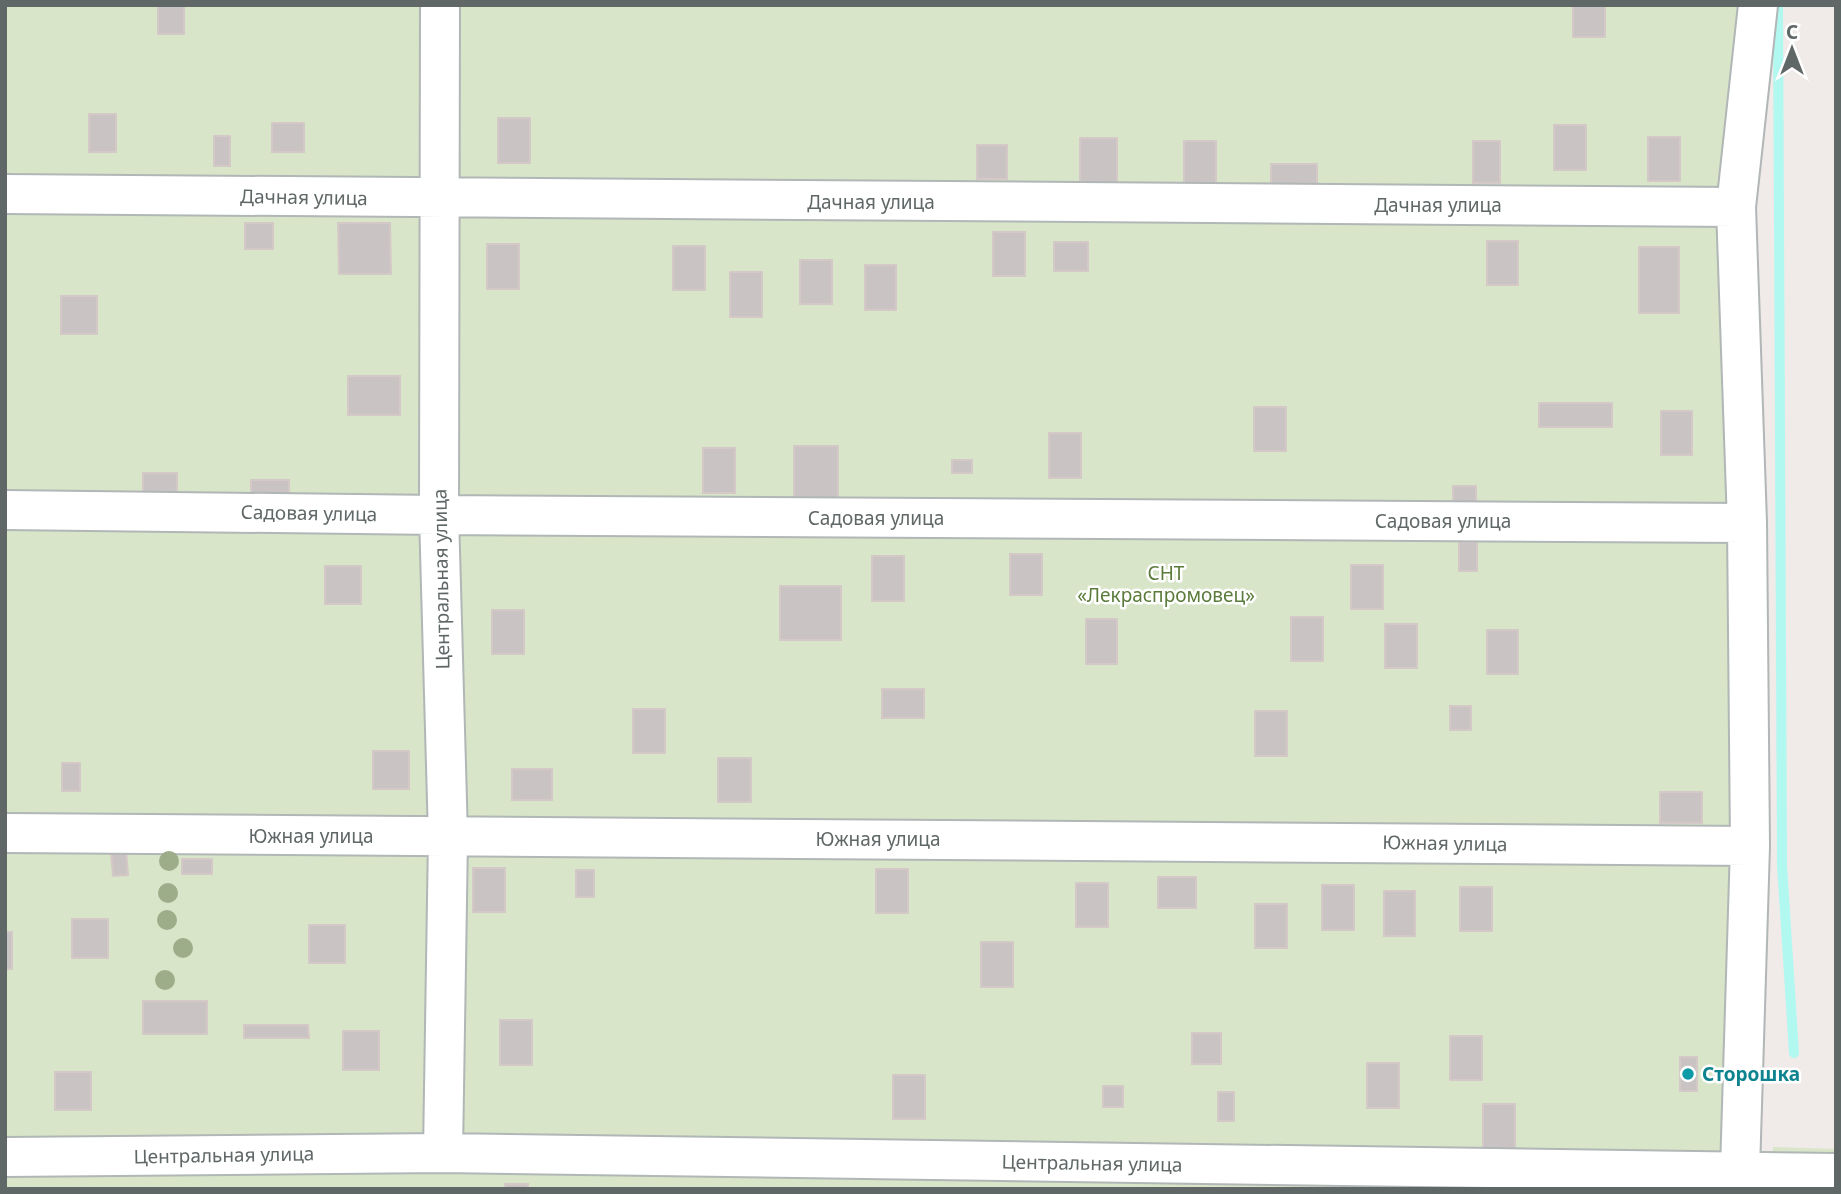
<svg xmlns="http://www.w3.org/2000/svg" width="1841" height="1194" font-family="'Noto Sans',sans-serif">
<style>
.green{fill:#d8e5c8}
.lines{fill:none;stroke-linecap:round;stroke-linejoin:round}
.stream{stroke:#b1f8f0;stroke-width:10}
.building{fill:#cac3c3;stroke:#d5c9c7;stroke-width:2}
.minor-casing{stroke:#b1b6b6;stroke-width:42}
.minor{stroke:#fff;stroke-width:38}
.tree{fill:#9ead89}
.culture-dot{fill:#0f9aa8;stroke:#fff;stroke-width:2.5}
.labels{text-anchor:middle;stroke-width:5;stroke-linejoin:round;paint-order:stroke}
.street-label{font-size:19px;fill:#606767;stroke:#fff}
.park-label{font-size:19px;fill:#5b7b3a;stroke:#fff}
.culture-label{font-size:19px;font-weight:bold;fill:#0d838f;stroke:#fff;text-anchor:start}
</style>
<rect width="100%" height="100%" fill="#f0eae9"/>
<path class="green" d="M 5,5 L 1758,5 L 1740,1170 L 5,1157 Z
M 1773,1147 L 1836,1149 L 1836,1189 L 5,1189 L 5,1176 L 740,1172 L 1773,1176 Z"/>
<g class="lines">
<path class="stream" d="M 1778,5 L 1782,865 L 1794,1053"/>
</g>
<path class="building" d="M 158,5 L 184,5 L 184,34 L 158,34 Z
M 1573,5 L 1605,5 L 1605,37 L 1573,37 Z
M 89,114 L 116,114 L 116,152 L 89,152 Z
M 498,118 L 530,118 L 530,163 L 498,163 Z
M 272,123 L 304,123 L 304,152 L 272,152 Z
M 1554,125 L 1586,125 L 1586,170 L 1554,170 Z
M 214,136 L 230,136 L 230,166 L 214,166 Z
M 1648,137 L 1680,137 L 1680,181 L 1648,181 Z
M 1080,138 L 1117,138 L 1117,185 L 1080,185 Z
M 1184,141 L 1216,141 L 1216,185 L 1184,185 Z
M 1473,141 L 1500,141 L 1500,183 L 1473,183 Z
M 977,145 L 1007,145 L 1007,179 L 977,179 Z
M 1271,164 L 1317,164 L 1317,185 L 1271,185 Z
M 245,223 L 273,223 L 273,249 L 245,249 Z
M 338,223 L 390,223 L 391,274 L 339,274 Z
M 993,232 L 1025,232 L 1025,276 L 993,276 Z
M 1487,241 L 1518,241 L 1518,285 L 1487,285 Z
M 1054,242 L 1088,242 L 1088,271 L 1054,271 Z
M 487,244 L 519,244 L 519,289 L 487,289 Z
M 673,246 L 705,246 L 705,290 L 673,290 Z
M 1639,247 L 1679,247 L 1679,313 L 1639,313 Z
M 800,260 L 832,260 L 832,304 L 800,304 Z
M 865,265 L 896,265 L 896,310 L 865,310 Z
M 730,272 L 762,272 L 762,317 L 730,317 Z
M 61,296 L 97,296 L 97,334 L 61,334 Z
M 348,376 L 400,376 L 400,415 L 348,415 Z
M 1539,403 L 1612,403 L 1612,427 L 1539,427 Z
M 1254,407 L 1286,407 L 1286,451 L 1254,451 Z
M 1661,411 L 1692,411 L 1692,455 L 1661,455 Z
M 1049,433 L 1081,433 L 1081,478 L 1049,478 Z
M 794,446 L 838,446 L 838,504 L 794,504 Z
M 703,448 L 735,448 L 735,493 L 703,493 Z
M 952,460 L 972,460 L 972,473 L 952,473 Z
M 143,473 L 177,473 L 177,502 L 143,502 Z
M 251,480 L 289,480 L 289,508 L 251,508 Z
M 1453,486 L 1476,486 L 1476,508 L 1453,508 Z
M 1459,542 L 1477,542 L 1477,571 L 1459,571 Z
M 1010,554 L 1042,554 L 1042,595 L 1010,595 Z
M 872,556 L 904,556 L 904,601 L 872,601 Z
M 1351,565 L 1383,565 L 1383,609 L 1351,609 Z
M 325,566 L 361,566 L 361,604 L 325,604 Z
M 780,586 L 841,586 L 841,640 L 780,640 Z
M 492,610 L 524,610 L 524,654 L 492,654 Z
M 1291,617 L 1323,617 L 1323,661 L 1291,661 Z
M 1086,619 L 1117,619 L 1117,664 L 1086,664 Z
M 1385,624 L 1417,624 L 1417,668 L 1385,668 Z
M 1487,630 L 1518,630 L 1518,674 L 1487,674 Z
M 882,689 L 924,689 L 924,718 L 882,718 Z
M 1450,706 L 1471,706 L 1471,730 L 1450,730 Z
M 633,709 L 665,709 L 665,753 L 633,753 Z
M 1255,711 L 1287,711 L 1287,756 L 1255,756 Z
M 373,751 L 409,751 L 409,789 L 373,789 Z
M 718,758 L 751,758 L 751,802 L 718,802 Z
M 62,763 L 80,763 L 80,791 L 62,791 Z
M 512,769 L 552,769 L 552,800 L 512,800 Z
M 1660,792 L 1702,792 L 1702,823 L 1660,823 Z
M 126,850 L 128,875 L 113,876 L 111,852 Z
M 182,859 L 212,859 L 212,874 L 182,874 Z
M 473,868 L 505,868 L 505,912 L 473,912 Z
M 876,869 L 908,869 L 908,913 L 876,913 Z
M 576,870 L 594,870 L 594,897 L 576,897 Z
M 1158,877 L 1196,877 L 1196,908 L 1158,908 Z
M 1076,883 L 1108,883 L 1108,927 L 1076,927 Z
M 1322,885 L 1354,885 L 1354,930 L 1322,930 Z
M 1460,887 L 1492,887 L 1492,931 L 1460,931 Z
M 1384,891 L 1415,891 L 1415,936 L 1384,936 Z
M 1255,904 L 1287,904 L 1287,948 L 1255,948 Z
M 72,919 L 108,919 L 108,958 L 72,958 Z
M 309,925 L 345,925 L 345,963 L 309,963 Z
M 5,932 L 12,932 L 12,969 L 5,969 Z
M 981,942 L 1013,942 L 1013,987 L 981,987 Z
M 143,1001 L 207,1001 L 207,1034 L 143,1034 Z
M 500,1020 L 532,1020 L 532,1065 L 500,1065 Z
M 244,1025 L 308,1025 L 309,1038 L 244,1038 Z
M 343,1031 L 379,1031 L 379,1070 L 343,1070 Z
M 1192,1033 L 1221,1033 L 1221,1064 L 1192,1064 Z
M 1450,1036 L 1482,1036 L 1482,1080 L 1450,1080 Z
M 1680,1057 L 1697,1057 L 1697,1091 L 1680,1091 Z
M 1367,1063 L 1399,1063 L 1399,1108 L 1367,1108 Z
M 55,1072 L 91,1072 L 91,1110 L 55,1110 Z
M 893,1075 L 925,1075 L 925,1119 L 893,1119 Z
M 1103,1086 L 1123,1086 L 1123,1107 L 1103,1107 Z
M 1218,1092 L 1234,1092 L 1234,1121 L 1218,1121 Z
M 1483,1104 L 1515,1104 L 1515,1149 L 1483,1149 Z
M 505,1184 L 528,1184 L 528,1189 L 505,1189 Z"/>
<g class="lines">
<g class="minor-casing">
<path id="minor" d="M 440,5 L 439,515 L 448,837 L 443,1153
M 5,194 L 1736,207
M 5,510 L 439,515 L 1747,523
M 5,833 L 1750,846
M 5,1157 L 443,1153 L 1836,1173
M 1740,1170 L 1750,846 L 1747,523 L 1736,207 L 1758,5"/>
</g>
<use href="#minor" class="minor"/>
</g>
<g class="tree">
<circle cx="169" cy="861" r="10"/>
<circle cx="168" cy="893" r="10"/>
<circle cx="167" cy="920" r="10"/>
<circle cx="183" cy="948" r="10"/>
<circle cx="165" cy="980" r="10"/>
</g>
<circle class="culture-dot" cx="1688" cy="1074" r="7"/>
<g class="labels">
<g class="street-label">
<text transform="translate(304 197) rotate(1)" y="7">Дачная улица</text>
<text x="871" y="209">Дачная улица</text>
<text x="1438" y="212">Дачная улица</text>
<text transform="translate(309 513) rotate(1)" y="7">Садовая улица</text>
<text x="876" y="525">Садовая улица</text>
<text x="1443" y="528">Садовая улица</text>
<text transform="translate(441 579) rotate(-91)" y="7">Центральная улица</text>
<text x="311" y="843">Южная улица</text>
<text x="878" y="846">Южная улица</text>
<text transform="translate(1445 843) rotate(1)" y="7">Южная улица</text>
<text transform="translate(224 1155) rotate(-1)" y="7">Центральная улица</text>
<text transform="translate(1092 1163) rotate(1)" y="7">Центральная улица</text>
</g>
<g class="park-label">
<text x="1166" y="580">СНТ<tspan x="1166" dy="22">«Лекраспромовец»</tspan></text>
</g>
<g class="culture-label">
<text x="1702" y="1081">Сторошка</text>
</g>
</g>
<rect width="1841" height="1194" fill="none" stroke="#606767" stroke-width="14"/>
<g transform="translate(1792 49)" stroke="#ffffff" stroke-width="5" paint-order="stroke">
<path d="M0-5L12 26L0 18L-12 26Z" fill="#606767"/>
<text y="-10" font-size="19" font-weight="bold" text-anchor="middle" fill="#606767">С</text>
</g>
</svg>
